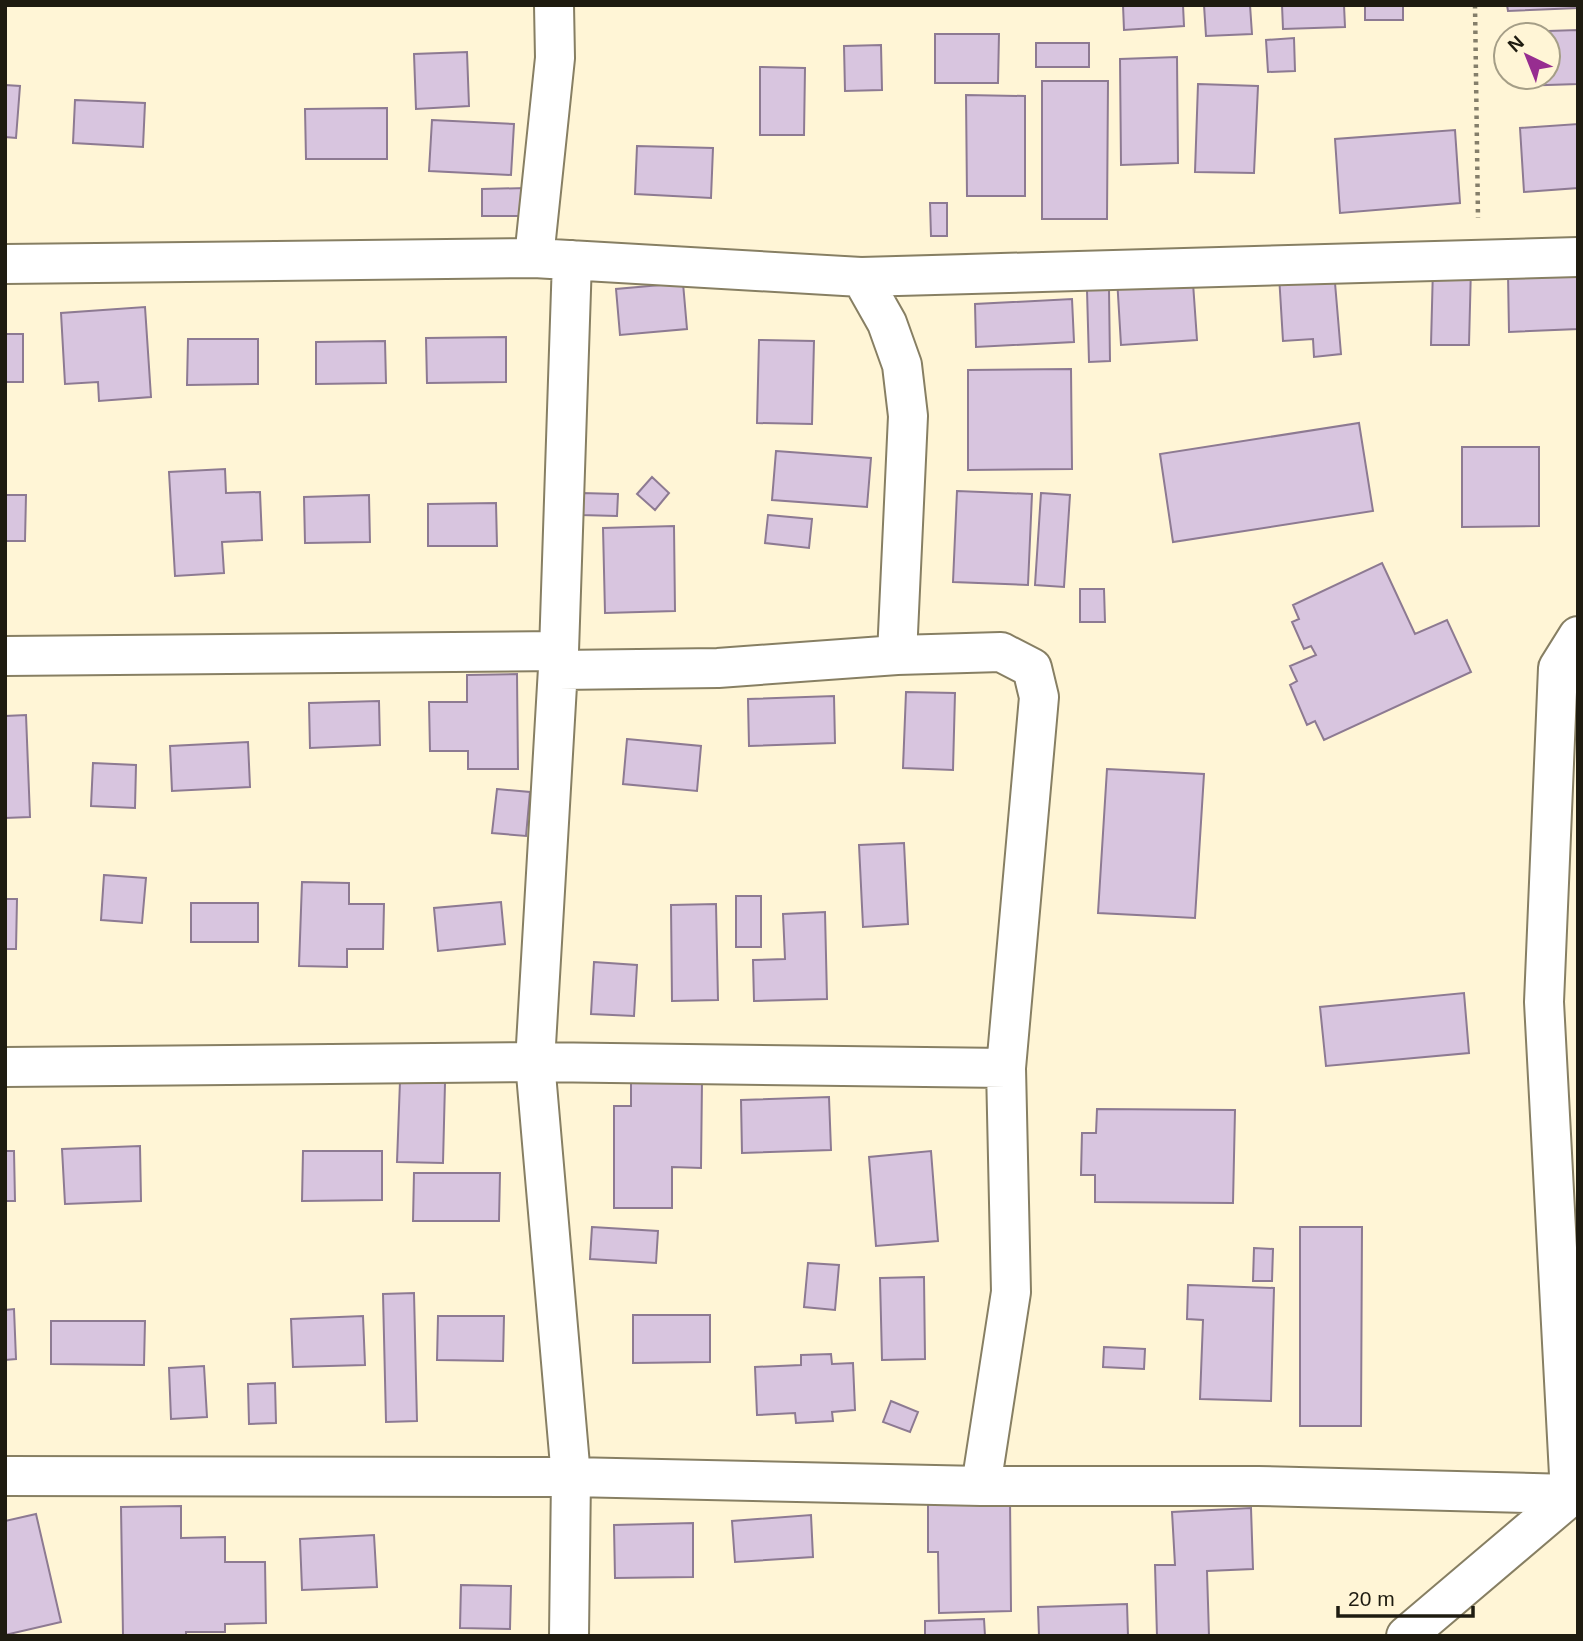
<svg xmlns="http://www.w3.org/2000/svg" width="1583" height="1641" font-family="Arial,sans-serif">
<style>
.building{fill:#d8c5df;stroke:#8d7a92;stroke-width:2}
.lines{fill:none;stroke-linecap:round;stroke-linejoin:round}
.minor-casing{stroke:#877f63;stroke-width:42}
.path{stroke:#847e6a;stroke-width:4.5;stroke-dasharray:3.5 5;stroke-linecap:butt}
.minor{stroke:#fff;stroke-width:38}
</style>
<rect width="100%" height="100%" fill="#fff5d6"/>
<path class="building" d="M 1123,5 L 1183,5 L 1184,26 L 1124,30 Z
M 1204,5 L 1250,5 L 1252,34 L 1206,36 Z
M 1282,5 L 1344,5 L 1345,27 L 1283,29 Z
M 1365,5 L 1403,5 L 1403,20 L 1365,20 Z
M 1507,5 L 1578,5 L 1578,8 L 1508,11 Z
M 1578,30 L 1578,84 L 1516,86 L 1516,77 L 1548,77 L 1548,35 L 1516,35 L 1516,32 Z
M 935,34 L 999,34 L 998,83 L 935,83 Z
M 1294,38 L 1295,71 L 1268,72 L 1266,40 Z
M 1036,43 L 1089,43 L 1089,67 L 1036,67 Z
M 881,45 L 882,90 L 845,91 L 844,46 Z
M 467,52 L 469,106 L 416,109 L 414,54 Z
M 1177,57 L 1178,163 L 1121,165 L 1120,59 Z
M 760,67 L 805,68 L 804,135 L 760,135 Z
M 1042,81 L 1108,81 L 1107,219 L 1042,219 Z
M 1198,84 L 1258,86 L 1254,173 L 1195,172 Z
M 5,85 L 20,86 L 16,138 L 5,137 Z
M 966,95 L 1025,96 L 1025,196 L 967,196 Z
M 75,100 L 145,103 L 143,147 L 73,143 Z
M 387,108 L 387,159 L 306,159 L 305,109 Z
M 432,120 L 514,124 L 511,175 L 429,171 Z
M 1578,124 L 1578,188 L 1524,192 L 1520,128 Z
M 1455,130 L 1460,203 L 1340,213 L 1335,139 Z
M 637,146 L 713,148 L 711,198 L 635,194 Z
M 526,188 L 526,216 L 482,216 L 482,189 Z
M 930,203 L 947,203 L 947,236 L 931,236 Z
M 1433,267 L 1471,267 L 1469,345 L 1431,345 Z
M 1334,271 L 1341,354 L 1314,357 L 1313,339 L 1283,341 L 1279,275 Z
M 1578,271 L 1578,329 L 1509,332 L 1508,274 Z
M 1117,278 L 1193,283 L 1197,340 L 1121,345 Z
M 683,283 L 687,329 L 620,335 L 616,289 Z
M 1109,289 L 1110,361 L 1089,362 L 1087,290 Z
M 1072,299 L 1074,342 L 976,347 L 975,304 Z
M 145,307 L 151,397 L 99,401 L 98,382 L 65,384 L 61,313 Z
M 5,334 L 23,334 L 23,382 L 5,382 Z
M 506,337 L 506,382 L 427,383 L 426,338 Z
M 188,339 L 258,339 L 258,384 L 187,385 Z
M 759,340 L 814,341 L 812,424 L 757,423 Z
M 385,341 L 386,383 L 316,384 L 316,342 Z
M 1071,369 L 1072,469 L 968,470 L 968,370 Z
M 1359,423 L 1373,511 L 1173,542 L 1160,454 Z
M 1462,447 L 1539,447 L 1539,526 L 1462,527 Z
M 776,451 L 871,458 L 867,507 L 772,500 Z
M 225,469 L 226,493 L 260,492 L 262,540 L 222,542 L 224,573 L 175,576 L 169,472 Z
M 652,477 L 669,493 L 655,510 L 637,494 Z
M 957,491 L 1032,494 L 1028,585 L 953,582 Z
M 581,493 L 618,494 L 617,516 L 580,515 Z
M 1041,493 L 1070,495 L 1064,587 L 1035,585 Z
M 5,495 L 26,495 L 25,541 L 5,541 Z
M 369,495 L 370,542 L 305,543 L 304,497 Z
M 496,503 L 497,546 L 428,546 L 428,504 Z
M 768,515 L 812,519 L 809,548 L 765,543 Z
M 674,526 L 675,611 L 605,613 L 603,528 Z
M 1382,563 L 1415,634 L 1447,620 L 1471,672 L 1324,740 L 1315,721 L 1307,725 L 1290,685 L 1297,681 L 1290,666 L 1316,655 L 1311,646 L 1304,649 L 1292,622 L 1299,619 L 1293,605 Z
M 1080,589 L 1104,589 L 1105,622 L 1080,622 Z
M 517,674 L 518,769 L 468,769 L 468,751 L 430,751 L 429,702 L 467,702 L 467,675 Z
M 906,692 L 955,693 L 953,770 L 903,768 Z
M 834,696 L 835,743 L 749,746 L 748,699 Z
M 379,701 L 380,745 L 310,748 L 309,703 Z
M 26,715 L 30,817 L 5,818 L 5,716 Z
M 627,739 L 701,746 L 697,791 L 623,784 Z
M 248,742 L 250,787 L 172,791 L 170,746 Z
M 93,763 L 136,765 L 135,808 L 91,806 Z
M 1107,769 L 1204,774 L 1195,918 L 1098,913 Z
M 497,789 L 530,792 L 526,836 L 492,833 Z
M 904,843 L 908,924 L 863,927 L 859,845 Z
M 104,875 L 146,878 L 142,923 L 101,920 Z
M 302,882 L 349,883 L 349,904 L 384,904 L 383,949 L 347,949 L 347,967 L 299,966 Z
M 736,896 L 761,896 L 761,947 L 736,947 Z
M 5,899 L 17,899 L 16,949 L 5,949 Z
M 501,902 L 505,944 L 438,951 L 434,908 Z
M 191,903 L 258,903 L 258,942 L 191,942 Z
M 716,904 L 718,1000 L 672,1001 L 671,905 Z
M 825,912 L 827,999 L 754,1001 L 753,960 L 785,959 L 783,914 Z
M 594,962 L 637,965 L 634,1016 L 591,1014 Z
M 1464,993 L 1469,1053 L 1326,1066 L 1320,1007 Z
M 400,1081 L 445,1083 L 443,1163 L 397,1162 Z
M 631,1081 L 702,1081 L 701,1168 L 672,1167 L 672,1208 L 614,1208 L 614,1106 L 631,1106 Z
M 829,1097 L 831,1150 L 742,1153 L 741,1100 Z
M 1097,1109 L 1235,1110 L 1233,1203 L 1095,1202 L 1095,1175 L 1081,1175 L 1082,1133 L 1096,1133 Z
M 140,1146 L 141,1201 L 65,1204 L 62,1149 Z
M 5,1151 L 14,1151 L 15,1201 L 5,1201 Z
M 303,1151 L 382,1151 L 382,1200 L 302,1201 Z
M 931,1151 L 938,1241 L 876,1246 L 869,1157 Z
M 414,1173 L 500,1173 L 499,1221 L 413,1221 Z
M 592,1227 L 658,1231 L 656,1263 L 590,1259 Z
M 1300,1227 L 1362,1227 L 1361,1426 L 1300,1426 Z
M 1254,1248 L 1273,1249 L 1272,1281 L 1253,1281 Z
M 808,1263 L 839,1265 L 835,1310 L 804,1307 Z
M 924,1277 L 925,1359 L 882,1360 L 880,1278 Z
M 1188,1285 L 1274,1288 L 1271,1401 L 1200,1399 L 1203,1320 L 1187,1319 Z
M 414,1293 L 417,1421 L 386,1422 L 383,1294 Z
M 14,1309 L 16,1359 L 5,1360 L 5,1310 Z
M 633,1315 L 710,1315 L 710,1362 L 633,1363 Z
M 363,1316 L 365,1365 L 293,1367 L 291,1319 Z
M 438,1316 L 504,1316 L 503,1361 L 437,1360 Z
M 51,1321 L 145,1321 L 144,1365 L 51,1364 Z
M 1104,1347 L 1145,1349 L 1144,1369 L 1103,1367 Z
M 831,1354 L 832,1364 L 853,1363 L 855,1410 L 832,1412 L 833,1421 L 796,1423 L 795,1413 L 757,1415 L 755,1367 L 801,1365 L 801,1355 Z
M 204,1366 L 207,1417 L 171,1419 L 169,1368 Z
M 275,1383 L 276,1423 L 249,1424 L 248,1384 Z
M 891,1401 L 918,1412 L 910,1432 L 883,1422 Z
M 1010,1497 L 1011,1611 L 939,1613 L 938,1552 L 928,1552 L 928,1499 Z
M 181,1506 L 181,1538 L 225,1537 L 225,1562 L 265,1562 L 266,1623 L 225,1624 L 225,1632 L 186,1632 L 186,1636 L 123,1636 L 121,1507 Z
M 1251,1508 L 1253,1569 L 1207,1571 L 1209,1636 L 1157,1636 L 1155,1565 L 1175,1565 L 1172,1512 Z
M 36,1514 L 61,1622 L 5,1635 L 5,1521 Z
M 811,1515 L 813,1557 L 735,1562 L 732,1521 Z
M 693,1523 L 693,1577 L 615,1578 L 614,1525 Z
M 374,1535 L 377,1587 L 302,1590 L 300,1539 Z
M 461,1585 L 511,1586 L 510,1629 L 460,1628 Z
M 1127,1604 L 1128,1636 L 1039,1636 L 1038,1607 Z
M 984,1619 L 985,1636 L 925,1636 L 925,1621 Z"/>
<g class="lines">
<g class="minor-casing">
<path id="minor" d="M 534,258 L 555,58 L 554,5
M 5,264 L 534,258 L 861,277 L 887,323 L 902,365 L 908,416 L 897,655
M 861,277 L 1578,257
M 559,651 L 572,260
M 5,656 L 559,651 L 535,1062 L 5,1067
M 559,670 L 718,668 L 897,655 L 1001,652 L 1032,668 L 1039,697 L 1006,1068 L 1011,1292 L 981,1486
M 5,1476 L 571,1477 L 981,1486 L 1258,1486 L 1570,1494 L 1544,1002 L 1558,668 L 1578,636
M 569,1636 L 571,1477 L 535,1062 L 1006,1068
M 1406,1636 L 1578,1490"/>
</g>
<path class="path" d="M 1475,5 L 1478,218"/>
<use href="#minor" class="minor"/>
</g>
<rect width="1583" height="1641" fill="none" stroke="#1e1b10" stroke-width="14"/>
<g transform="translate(1527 56) rotate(317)"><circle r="33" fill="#fff5d6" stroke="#a59e87" stroke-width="2"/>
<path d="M0-5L12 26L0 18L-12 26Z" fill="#972d90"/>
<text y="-10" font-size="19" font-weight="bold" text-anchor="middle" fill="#1e1b10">N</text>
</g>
<path d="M1338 1606v10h135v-10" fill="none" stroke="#1e1b10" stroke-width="3.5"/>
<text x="1348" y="1606" font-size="21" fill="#1e1b10" stroke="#fff5d6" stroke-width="5" paint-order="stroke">20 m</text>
</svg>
